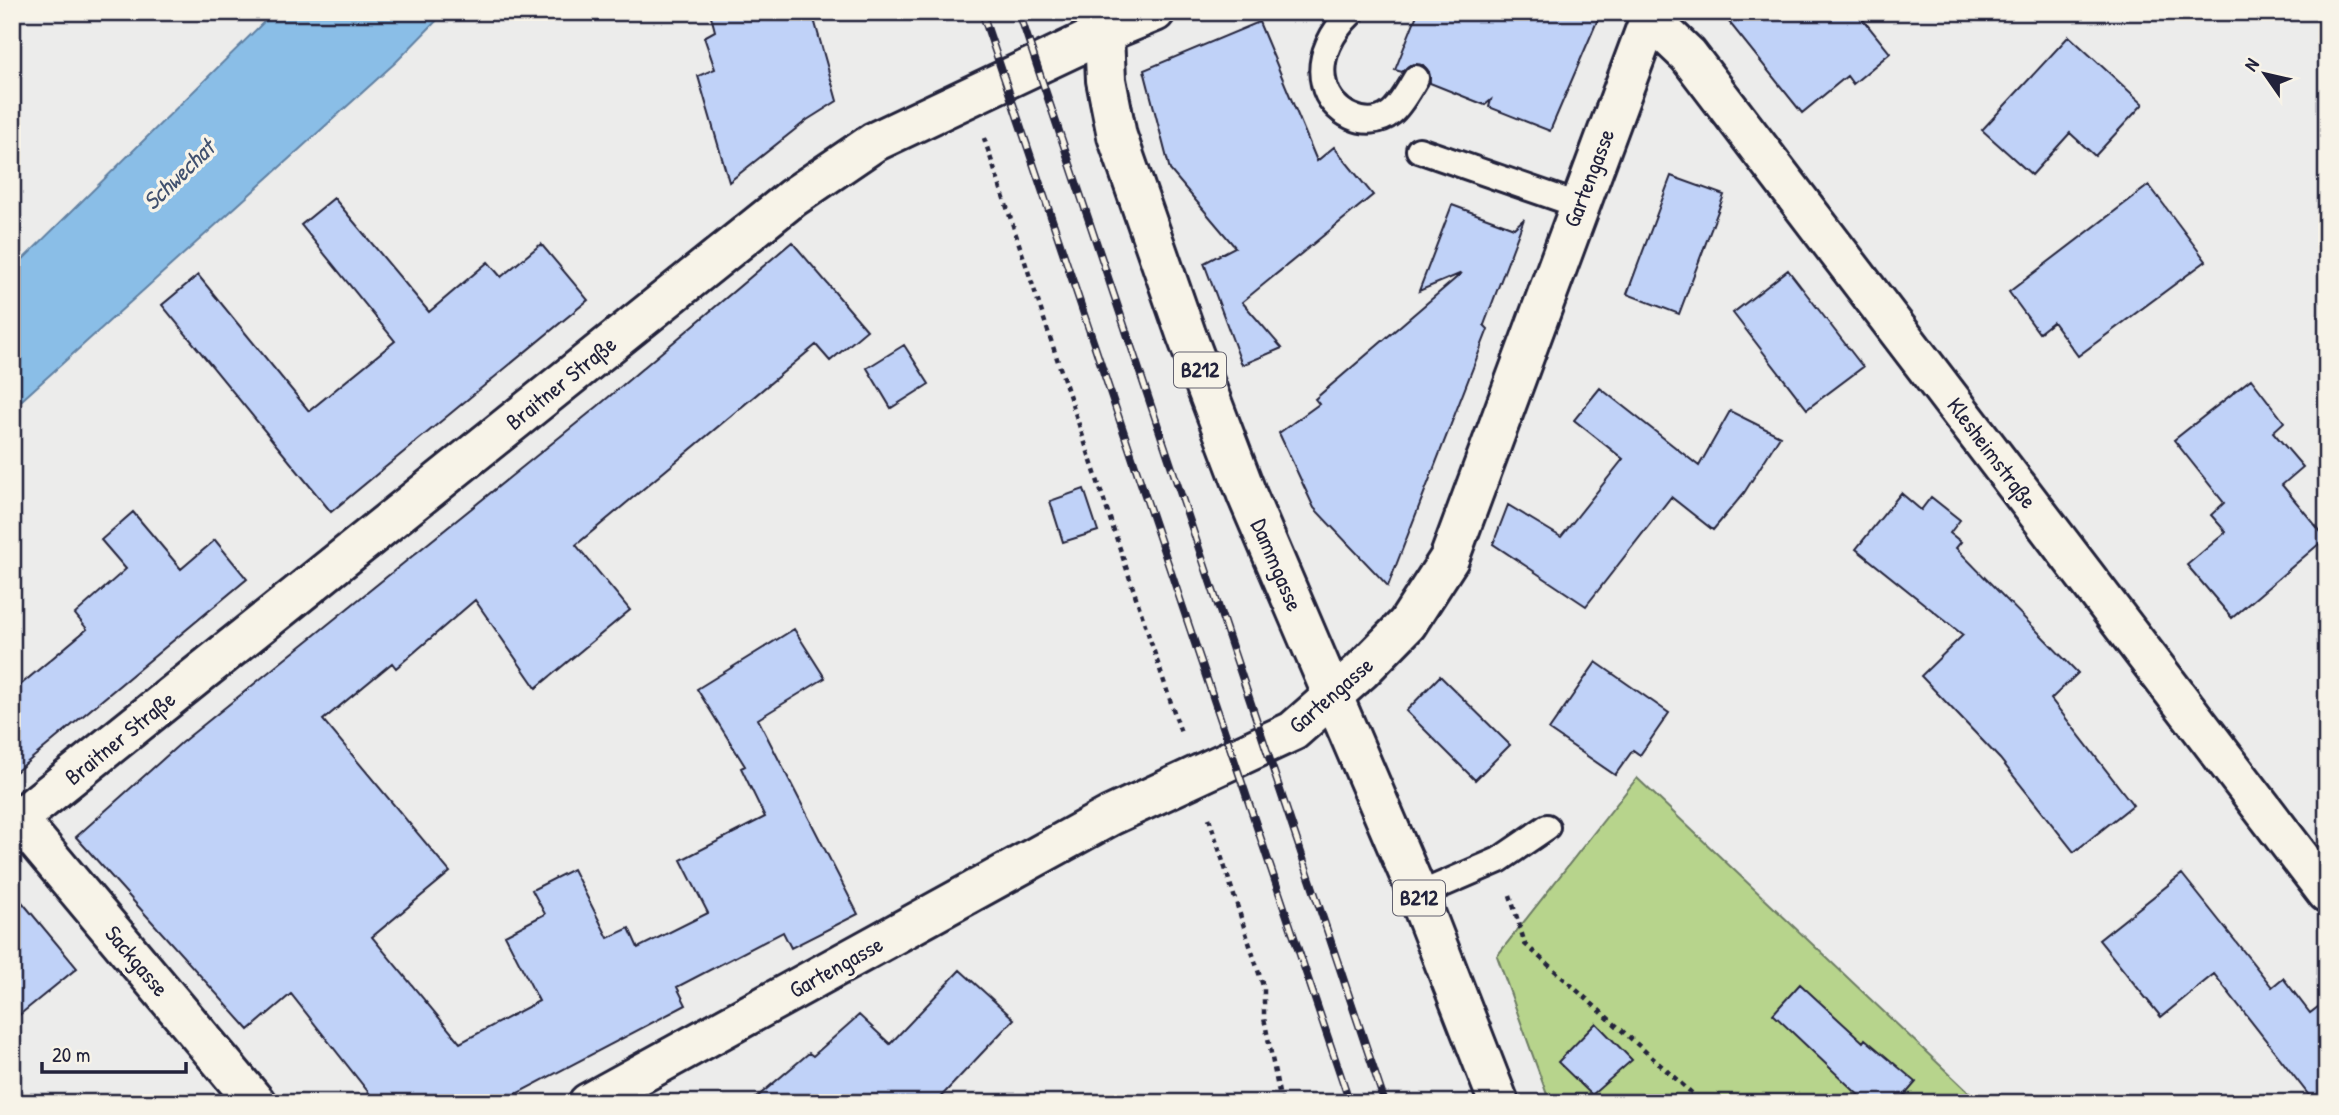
<svg xmlns="http://www.w3.org/2000/svg" width="2339" height="1115" font-family="'Patrick Hand',sans-serif">
<style>
.green{fill:#b7d48c;stroke:#6c7b64;stroke-width:2}
.water{fill:#8abee7;stroke:#6080a2;stroke-width:2}
.building{fill:#c0d2f8;stroke:#22223b;stroke-width:2}
.lines{fill:none;stroke-linecap:round;stroke-linejoin:round}
.service-casing{stroke:#22223b;stroke-width:30}
.minor-casing{stroke:#22223b;stroke-width:44}
.tertiary-casing{stroke:#22223b;stroke-width:44}
.secondary-casing{stroke:#22223b;stroke-width:44}
.primary-casing{stroke:#22223b;stroke-width:44}
.path{stroke:#22223b;stroke-width:4.5;stroke-dasharray:5 5;stroke-linecap:butt}
.service{stroke:#f7f3e8;stroke-width:24}
.minor{stroke:#f7f3e8;stroke-width:38}
.tertiary{stroke:#f7f3e8;stroke-width:38}
.secondary{stroke:#f7f3e8;stroke-width:38}
.primary{stroke:#f7f3e8;stroke-width:38}
.rail-casing{stroke:#22223b;stroke-width:8}
.rail{stroke:#f7f3e8;stroke-width:5;stroke-dasharray:16;stroke-linecap:butt}
.labels{text-anchor:middle;stroke-width:7;stroke-linejoin:round;paint-order:stroke}
.shield{fill:#f7f3e8;stroke:#62616f;stroke-width:2}
.shield-label{font-size:21px;font-weight:bold;fill:#22223b}
.street-label{font-size:23px;fill:#22223b;stroke:#f7f3e8}
.water-label{font-size:24px;font-style:italic;fill:#41516f;stroke:#f7f3e8}
</style>
<rect width="100%" height="100%" fill="#ececeb"/>
<filter id="ink" filterUnits="userSpaceOnUse"><feTurbulence type="fractalNoise" baseFrequency=".0143" numOctaves="2"/><feDisplacementMap in="SourceGraphic" scale="14" xChannelSelector="R" yChannelSelector="G"/><feConvolveMatrix kernelMatrix="1 2 1 2 8 2 1 2 1" color-interpolation-filters="sRGB"/></filter>
<g filter="url(#ink)">
<path class="green" d="M 1637,778 L 1980,1103 L 1550,1103 L 1497,956 Z"/>
<path class="water" d="M 274,12 L 445,12 L 396,62 L 12,409 L 12,270 Z"/>
<path class="building" d="M 710,12 L 812,12 L 837,101 L 807,120 L 729,182 L 698,76 L 715,69 L 704,37 L 715,31 Z
M 1418,12 L 1601,12 L 1550,131 L 1489,107 L 1491,100 L 1485,105 L 1430,83 L 1429,72 L 1423,65 L 1410,65 L 1402,72 L 1395,70 Z
M 1721,12 L 1857,12 L 1890,53 L 1853,84 L 1847,76 L 1802,113 Z
M 1259,22 L 1317,161 L 1334,147 L 1373,195 L 1242,302 L 1282,348 L 1242,365 L 1204,263 L 1235,247 L 1170,170 L 1144,70 Z
M 2069,36 L 2143,104 L 2095,156 L 2070,133 L 2032,175 L 1982,130 Z
M 1671,176 L 1724,195 L 1679,314 L 1627,294 Z
M 2149,185 L 2206,261 L 2078,356 L 2053,322 L 2039,333 L 2009,292 Z
M 334,198 L 429,312 L 488,262 L 501,277 L 541,244 L 588,300 L 331,512 L 162,305 L 198,275 L 309,411 L 395,341 L 301,225 Z
M 1452,205 L 1514,228 L 1524,219 L 1484,325 L 1488,329 L 1388,586 L 1314,508 L 1279,433 L 1319,404 L 1315,399 L 1462,273 L 1419,291 Z
M 792,242 L 867,330 L 830,361 L 816,345 L 576,545 L 630,610 L 536,688 L 475,600 L 396,668 L 392,663 L 323,720 L 450,872 L 372,937 L 460,1043 L 539,1001 L 505,935 L 545,914 L 532,890 L 573,869 L 608,938 L 629,928 L 638,948 L 708,913 L 681,860 L 765,817 L 741,768 L 745,766 L 697,689 L 794,629 L 825,678 L 758,719 L 858,914 L 791,948 L 783,932 L 677,987 L 686,1005 L 499,1103 L 377,1103 L 291,994 L 249,1030 L 76,837 L 181,743 L 598,406 Z
M 1788,270 L 1863,367 L 1807,409 L 1733,313 Z
M 904,345 L 929,384 L 891,408 L 867,368 Z
M 2251,379 L 2284,422 L 2273,432 L 2303,467 L 2282,485 L 2326,538 L 2232,618 L 2187,565 L 2226,532 L 2211,515 L 2224,503 L 2174,440 Z
M 1600,388 L 1699,466 L 1730,411 L 1780,436 L 1744,493 L 1713,530 L 1671,497 L 1586,606 L 1493,544 L 1508,505 L 1561,537 L 1623,459 L 1574,420 Z
M 1084,489 L 1098,531 L 1063,542 L 1050,501 Z
M 1901,493 L 1921,510 L 1931,497 L 1960,520 L 1950,533 L 1961,542 L 1956,548 L 2078,673 L 2051,699 L 2133,805 L 2074,852 L 2000,759 L 1921,676 L 1963,635 L 1856,549 Z
M 133,512 L 181,569 L 215,540 L 247,579 L 12,775 L 12,692 L 87,629 L 75,614 L 126,569 L 101,540 Z
M 1596,662 L 1669,713 L 1640,755 L 1633,750 L 1615,775 L 1549,730 Z
M 1440,676 L 1510,745 L 1475,780 L 1406,711 Z
M 2182,874 L 2272,987 L 2283,978 L 2310,1013 L 2327,1000 L 2327,1103 L 2315,1103 L 2214,974 L 2161,1017 L 2099,940 Z
M 12,890 L 77,968 L 12,1021 Z
M 960,970 L 1014,1019 L 935,1103 L 750,1103 L 809,1053 L 813,1056 L 859,1015 L 890,1044 Z
M 1800,984 L 1863,1042 L 1865,1039 L 1916,1082 L 1898,1103 L 1867,1103 L 1773,1014 Z
M 1596,1023 L 1632,1060 L 1592,1095 L 1558,1062 Z"/>
<g class="lines">
<g class="service-casing">
<path id="service" d="M 1352,12 C 1333,30 1317,57 1324,84 C 1330,113 1368,132 1391,113 C 1401,105 1409,89 1416,78
M 1419,150 L 1578,205
M 1418,895 L 1499,860 L 1547,827"/>
</g>
<g class="minor-casing">
<path id="minor" d="M 1650,19 L 1688,55 L 2327,893
M 18,819 L 256,1103
M 588,1103 L 1110,816 L 1293,731 L 1361,671 L 1407,624 L 1449,559 L 1652,12"/>
</g>
<g class="tertiary-casing">
<path id="tertiary" d="M 12,824 L 792,198 L 874,142 L 1104,33"/>
</g>
<g class="secondary-casing">
<path id="secondary" d="M 1104,33 L 1155,12"/>
</g>
<g class="primary-casing">
<path id="primary" d="M 1103,12 L 1106,80 L 1117,136 L 1186,334 L 1247,495 L 1418,895 L 1499,1103"/>
</g>
<path class="path" d="M 984,138 L 1181,733
M 1209,818 L 1264,989 L 1264,1018 L 1281,1103
M 1510,895 L 1525,944 L 1703,1103"/>
<use href="#service" class="service"/>
<use href="#minor" class="minor"/>
<use href="#tertiary" class="tertiary"/>
<use href="#secondary" class="secondary"/>
<use href="#primary" class="primary"/>
<g class="rail-casing">
<path id="rail" d="M 982,12 L 1350,1103
M 1019,12 L 1385,1103"/>
</g>
<use href="#rail" class="rail"/>
</g>
</g>
<g class="labels">
<g class="shield">
<rect x="1174" y="352.5" width="52" height="35" rx="5"/>
<rect x="1393" y="880.5" width="52" height="35" rx="5"/>
</g>
<g class="shield-label">
<text x="1200" y="377">B212</text>
<text x="1419" y="905">B212</text>
</g>
<g class="street-label">
<text transform="translate(1589 178) rotate(-69)" y="8">Gartengasse</text>
<text transform="translate(561 383) rotate(-39)" y="8">Braitner Straße</text>
<text transform="translate(1992 453) rotate(53)" y="8">Klesheimstraße</text>
<text transform="translate(1277 565) rotate(67)" y="8">Dammgasse</text>
<text transform="translate(1331 695) rotate(-41)" y="8">Gartengasse</text>
<text transform="translate(120 738) rotate(-39)" y="8">Braitner Straße</text>
<text transform="translate(137 961) rotate(50)" y="8">Sackgasse</text>
<text transform="translate(836 967) rotate(-29)" y="8">Gartengasse</text>
</g>
<g class="water-label">
<text transform="translate(179 175) rotate(-44)" y="8">Schwechat</text>
</g>
</g>
<rect width="2339" height="1115" fill="none" stroke="#f7f3e8" stroke-width="42"/>
<rect x="21" y="21" width="2297" height="1073" fill="none" stroke="#22223b" stroke-width="2.5" filter="url(#ink)"/>
<g transform="translate(2265 74) rotate(304)" stroke="#f7f3e8" stroke-width="5" paint-order="stroke">
<path d="M0-5L12 26L0 18L-12 26Z" fill="#22223b"/>
<text y="-10" font-size="19" font-weight="bold" text-anchor="middle" fill="#22223b">N</text>
</g>
<path d="M42 1062v10h144v-10" fill="none" stroke="#22223b" stroke-width="3.5"/>
<text x="52" y="1062" font-size="21" fill="#22223b" stroke="#f7f3e8" stroke-width="5" paint-order="stroke">20 m</text>
</svg>
